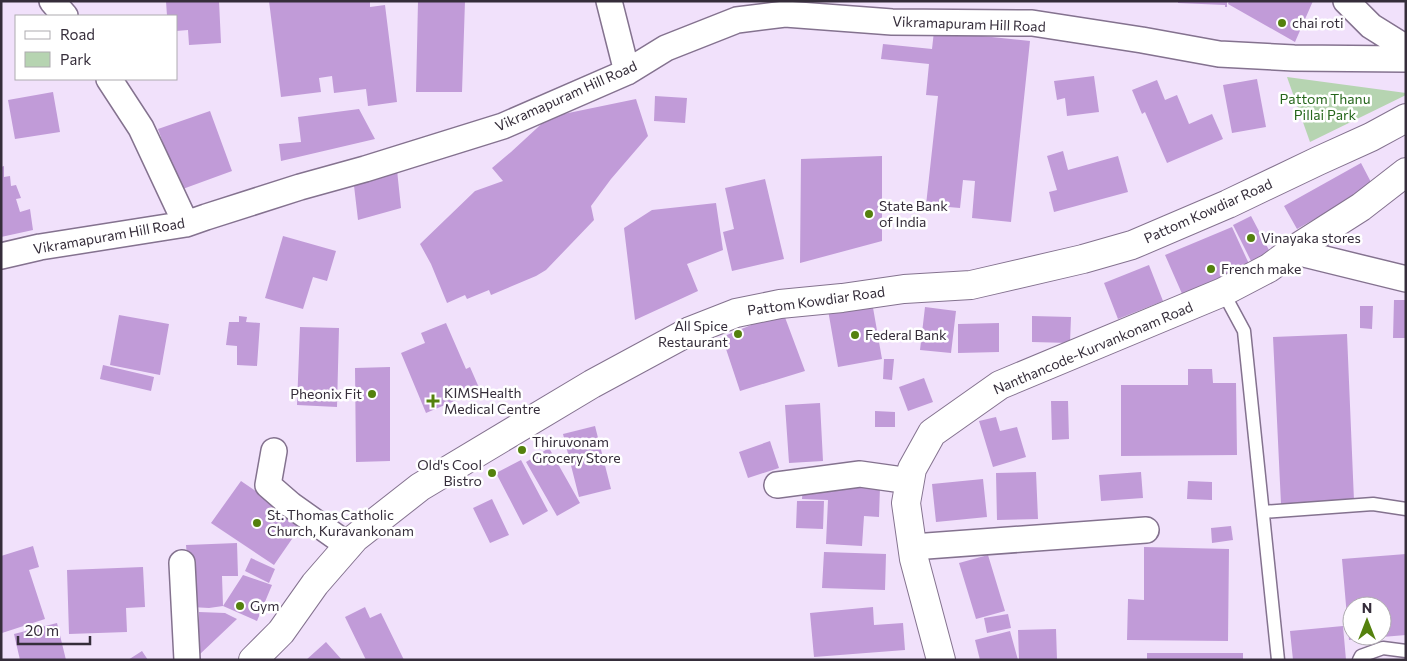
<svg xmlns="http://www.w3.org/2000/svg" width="1407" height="661" font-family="Commissioner,sans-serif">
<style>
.green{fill:#b6d4b1}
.building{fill:#c19bd8}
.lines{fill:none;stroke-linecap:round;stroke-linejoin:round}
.service-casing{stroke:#84728f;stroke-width:15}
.minor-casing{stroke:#84728f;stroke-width:28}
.tertiary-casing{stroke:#84728f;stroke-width:30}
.secondary-casing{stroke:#84728f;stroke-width:30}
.service{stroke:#fff;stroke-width:12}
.minor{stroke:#fff;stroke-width:25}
.tertiary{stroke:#fff;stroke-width:28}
.secondary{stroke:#fff;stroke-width:28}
.poi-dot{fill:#54810d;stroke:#fff;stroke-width:2}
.labels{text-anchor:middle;stroke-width:5;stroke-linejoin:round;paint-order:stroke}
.poi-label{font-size:14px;fill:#352d3a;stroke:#fff;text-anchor:start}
.street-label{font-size:14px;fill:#352d3a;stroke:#fff}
.park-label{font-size:14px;fill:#26661c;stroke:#fff}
</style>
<rect width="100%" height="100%" fill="#f1e1fb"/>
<path class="green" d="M 1287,77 L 1406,93 L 1406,95 L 1310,142 Z"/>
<path class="building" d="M 166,1 L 219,1 L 221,43 L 189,45 L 188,30 L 176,31 L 176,16 L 167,16 Z
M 269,1 L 370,1 L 370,7 L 385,5 L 397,102 L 368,106 L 366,89 L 334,93 L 332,76 L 319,78 L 321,92 L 281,97 Z
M 418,1 L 465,1 L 462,92 L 416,92 Z
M 1178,1 L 1227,1 L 1227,7 L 1225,7 L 1225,5 L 1178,3 Z
M 1229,1 L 1313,1 L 1295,42 L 1228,4 Z
M 934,31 L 1030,41 L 1011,222 L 972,218 L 975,181 L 963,180 L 960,208 L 926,205 L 938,96 L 926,95 L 929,64 L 881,59 L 883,44 L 932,49 Z
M 1094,76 L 1099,112 L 1067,116 L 1065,98 L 1057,100 L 1054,81 Z
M 1257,79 L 1266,127 L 1232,133 L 1223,85 Z
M 1157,80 L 1165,100 L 1177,95 L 1189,124 L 1212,114 L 1223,139 L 1167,163 L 1145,112 L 1142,114 L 1132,90 Z
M 53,92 L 60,132 L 15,139 L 8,100 Z
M 655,96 L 687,98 L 685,123 L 654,121 Z
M 636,99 L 648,136 L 611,179 L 591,206 L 594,220 L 546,270 L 536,276 L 491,295 L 489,290 L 467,299 L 465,295 L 447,303 L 431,264 L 420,244 L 475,191 L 503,181 L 492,168 L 511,152 L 549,117 Z
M 359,109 L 375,139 L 281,161 L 279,144 L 301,142 L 298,117 Z
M 210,111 L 232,171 L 180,190 L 158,129 Z
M 1063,151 L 1068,170 L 1118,156 L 1128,192 L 1054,212 L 1049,192 L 1057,190 L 1047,156 Z
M 882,156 L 882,241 L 800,263 L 801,159 Z
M 1361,163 L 1373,186 L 1297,229 L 1284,206 Z
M 4,166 L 4,177 L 10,176 L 11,186 L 16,185 L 21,198 L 16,199 L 20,212 L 30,209 L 33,230 L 1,237 L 1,167 Z
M 397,170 L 401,208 L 358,220 L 353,177 Z
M 765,179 L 784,259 L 732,271 L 723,232 L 734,229 L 725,188 Z
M 716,203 L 723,250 L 687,264 L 698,291 L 635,320 L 624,228 L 652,210 Z
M 1251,216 L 1270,252 L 1252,263 L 1233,225 Z
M 1232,227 L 1250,266 L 1183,296 L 1165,255 Z
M 283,236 L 336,251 L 327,281 L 313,277 L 303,309 L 265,298 Z
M 1149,265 L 1163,301 L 1118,319 L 1104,283 Z
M 1394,300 L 1406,300 L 1406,338 L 1393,338 Z
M 872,302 L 882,359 L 838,367 L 828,310 Z
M 1360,306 L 1373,306 L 1372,329 L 1360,328 Z
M 925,307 L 956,311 L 951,353 L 920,350 Z
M 783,312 L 805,371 L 740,391 L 722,337 Z
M 119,315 L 169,324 L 160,375 L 110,365 Z
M 239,316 L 247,317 L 246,322 L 260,323 L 257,366 L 237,365 L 237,346 L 226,345 L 229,322 L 239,322 Z
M 1032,316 L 1071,317 L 1070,343 L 1032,342 Z
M 446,323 L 466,369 L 470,367 L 480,390 L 426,413 L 401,353 L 425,343 L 421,333 Z
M 999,323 L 999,352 L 958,353 L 958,324 Z
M 300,327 L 339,328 L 337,407 L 297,405 Z
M 1347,334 L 1354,501 L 1281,504 L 1273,337 Z
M 884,359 L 894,359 L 892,380 L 883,379 Z
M 103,365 L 154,377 L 151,391 L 100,379 Z
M 390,367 L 390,461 L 356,462 L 355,368 Z
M 1188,369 L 1212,369 L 1213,383 L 1236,383 L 1237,455 L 1121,456 L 1121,385 L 1188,385 Z
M 924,378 L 933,402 L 908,411 L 899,387 Z
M 1051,401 L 1068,401 L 1069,439 L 1052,440 Z
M 820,403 L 823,461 L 789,463 L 785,405 Z
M 875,411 L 895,412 L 895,427 L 875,427 Z
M 996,417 L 1000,431 L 1017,427 L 1026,457 L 993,467 L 979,421 Z
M 595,426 L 611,489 L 579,497 L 563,434 Z
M 770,441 L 779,468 L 748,478 L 739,452 Z
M 549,448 L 580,503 L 557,516 L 526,462 Z
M 521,460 L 548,511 L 523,525 L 496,473 Z
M 1036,472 L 1038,519 L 997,520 L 996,473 Z
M 1141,472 L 1143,498 L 1101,501 L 1099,475 Z
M 983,479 L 987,517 L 936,522 L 932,484 Z
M 241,481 L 303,523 L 274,565 L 211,523 Z
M 1188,481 L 1212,482 L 1212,500 L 1187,499 Z
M 803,483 L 880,487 L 879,517 L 864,516 L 862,546 L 826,544 L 828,500 L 802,499 Z
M 492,499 L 509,535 L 490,543 L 473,508 Z
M 797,501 L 824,501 L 823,529 L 796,528 Z
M 1231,526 L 1233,540 L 1212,543 L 1211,528 Z
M 237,543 L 238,576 L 222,576 L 223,606 L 209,608 L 191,607 L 186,545 Z
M 33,546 L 39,567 L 29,570 L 45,619 L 2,633 L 1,556 Z
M 1144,547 L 1229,549 L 1228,641 L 1127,640 L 1128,599 L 1144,600 Z
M 824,552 L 886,554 L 885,590 L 822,588 Z
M 1406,554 L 1406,635 L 1382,637 L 1382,606 L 1352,606 L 1352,636 L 1380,636 L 1380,637 L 1349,640 L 1342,559 Z
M 988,555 L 1005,611 L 976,619 L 959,563 Z
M 251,558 L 275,569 L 269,583 L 245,571 Z
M 143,567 L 145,607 L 126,608 L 127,632 L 69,634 L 67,570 Z
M 243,575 L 272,585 L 257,621 L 223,606 Z
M 365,607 L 370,618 L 381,613 L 404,660 L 366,660 L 345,617 Z
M 873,607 L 874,625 L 903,623 L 905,650 L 814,657 L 810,613 Z
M 199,612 L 225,613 L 237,619 L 199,655 Z
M 1008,614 L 1011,628 L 987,633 L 984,618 Z
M 57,623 L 66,660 L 20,660 L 14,634 Z
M 1343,626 L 1346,660 L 1293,660 L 1290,631 Z
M 1056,629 L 1057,660 L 1019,660 L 1018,630 Z
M 1010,631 L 1018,660 L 980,660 L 975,640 Z
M 326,642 L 342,660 L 306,660 Z
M 142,651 L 148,660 L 128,660 Z
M 1147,653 L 1243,653 L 1243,660 L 1147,660 Z"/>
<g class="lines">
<g class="service-casing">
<path id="service" d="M 1223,292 L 1244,331 L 1278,660
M 1263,512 L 1373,504 L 1406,509
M 1359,660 L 1361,656 L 1383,648 L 1406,651"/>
</g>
<g class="minor-casing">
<path id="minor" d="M 52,1 L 65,16
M 609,1 L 627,72
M 1346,1 L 1371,26 L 1406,48
M 109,79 L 141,128 L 186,224
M 1292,251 L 1406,279
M 1,256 L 40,247 L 186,224 L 206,217 L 300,187 L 365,169 L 503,126 L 627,72 L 666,48 L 737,20 L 785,14 L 892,22 L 1032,23 L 1142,40 L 1219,54 L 1294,58 L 1406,59
M 274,451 L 268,485 L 291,505 L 349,546
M 777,485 L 860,474 L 910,481
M 913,547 L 1146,530
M 182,563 L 187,660"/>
</g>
<g class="tertiary-casing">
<path id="tertiary" d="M 941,660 L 914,559 L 906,503 L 912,469 L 932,433 L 1000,385 L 1223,292 L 1269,268 L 1292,251 L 1361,207 L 1406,172"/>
</g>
<g class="secondary-casing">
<path id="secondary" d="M 253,660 L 281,632 L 315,584 L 355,538 L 420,487 L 592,384 L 690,331 L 736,313 L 780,304 L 842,298 L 904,289 L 971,285 L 1083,259 L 1132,245 L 1228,204 L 1318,161 L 1371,137 L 1406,118"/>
</g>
<use href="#service" class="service"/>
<use href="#minor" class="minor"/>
<use href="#tertiary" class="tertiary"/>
<use href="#secondary" class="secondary"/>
</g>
<g class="poi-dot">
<circle cx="1282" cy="23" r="5"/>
<circle cx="869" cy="214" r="5"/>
<circle cx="1251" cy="238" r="5"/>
<circle cx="1211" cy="269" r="5"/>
<circle cx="738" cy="334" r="5"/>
<circle cx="855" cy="335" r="5"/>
<circle cx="372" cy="394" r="5"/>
<path d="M430.5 393.5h5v5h5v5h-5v5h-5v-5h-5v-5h5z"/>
<circle cx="522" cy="450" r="5"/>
<circle cx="492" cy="473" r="5"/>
<circle cx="257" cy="523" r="5"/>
<circle cx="240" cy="606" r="5"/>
</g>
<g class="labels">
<g class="poi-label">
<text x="1292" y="28">chai roti</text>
<text x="879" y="211">State Bank<tspan x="879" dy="16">of India</tspan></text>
<text x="1261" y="243">Vinayaka stores</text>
<text x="1221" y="274">French make</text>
<text x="728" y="331" text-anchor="end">All Spice<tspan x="728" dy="16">Restaurant</tspan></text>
<text x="865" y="340">Federal Bank</text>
<text x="444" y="398">KIMSHealth<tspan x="444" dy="16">Medical Centre</tspan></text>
<text x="362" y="399" text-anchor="end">Pheonix Fit</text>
<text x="532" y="447">Thiruvonam<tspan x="532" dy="16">Grocery Store</tspan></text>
<text x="482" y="470" text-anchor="end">Old's Cool<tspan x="482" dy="16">Bistro</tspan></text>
<text x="267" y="520">St. Thomas Catholic<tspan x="267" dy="16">Church, Kuravankonam</tspan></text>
<text x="250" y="611">Gym</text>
</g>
<g class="street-label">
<text transform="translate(969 24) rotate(2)" y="5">Vikramapuram Hill Road</text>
<text transform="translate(566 96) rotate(-24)" y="5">Vikramapuram Hill Road</text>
<text transform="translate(1208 211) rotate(-24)" y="5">Pattom Kowdiar Road</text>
<text transform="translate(109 236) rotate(-10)" y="5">Vikramapuram Hill Road</text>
<text transform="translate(816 301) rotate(-8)" y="5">Pattom Kowdiar Road</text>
<text transform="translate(1093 348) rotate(-23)" y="5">Nanthancode-Kurvankonam Road</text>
</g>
<g class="park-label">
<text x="1325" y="104">Pattom Thanu<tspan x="1325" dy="16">Pillai Park</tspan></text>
</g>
</g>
<rect width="1407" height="661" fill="none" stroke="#352d3a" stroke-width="5"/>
<rect x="15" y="15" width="162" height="65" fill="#ffffff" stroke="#aeabb0"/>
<rect x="25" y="31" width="25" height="8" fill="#ffffff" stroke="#aeabb0"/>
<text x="60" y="40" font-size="15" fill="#352d3a">Road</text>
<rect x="25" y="52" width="25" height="15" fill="#b6d4b1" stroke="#aeabb0"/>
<text x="60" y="65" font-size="15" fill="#352d3a">Park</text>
<g transform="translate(1367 621)"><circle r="24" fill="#ffffff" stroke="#aeabb0"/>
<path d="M0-4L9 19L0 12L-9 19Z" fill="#54810d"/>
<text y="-8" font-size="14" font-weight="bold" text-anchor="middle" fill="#352d3a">N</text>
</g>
<path d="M18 636v8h72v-8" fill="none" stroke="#352d3a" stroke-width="2.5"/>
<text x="25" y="636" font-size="15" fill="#352d3a" stroke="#ffffff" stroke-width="4" paint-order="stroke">20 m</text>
</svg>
